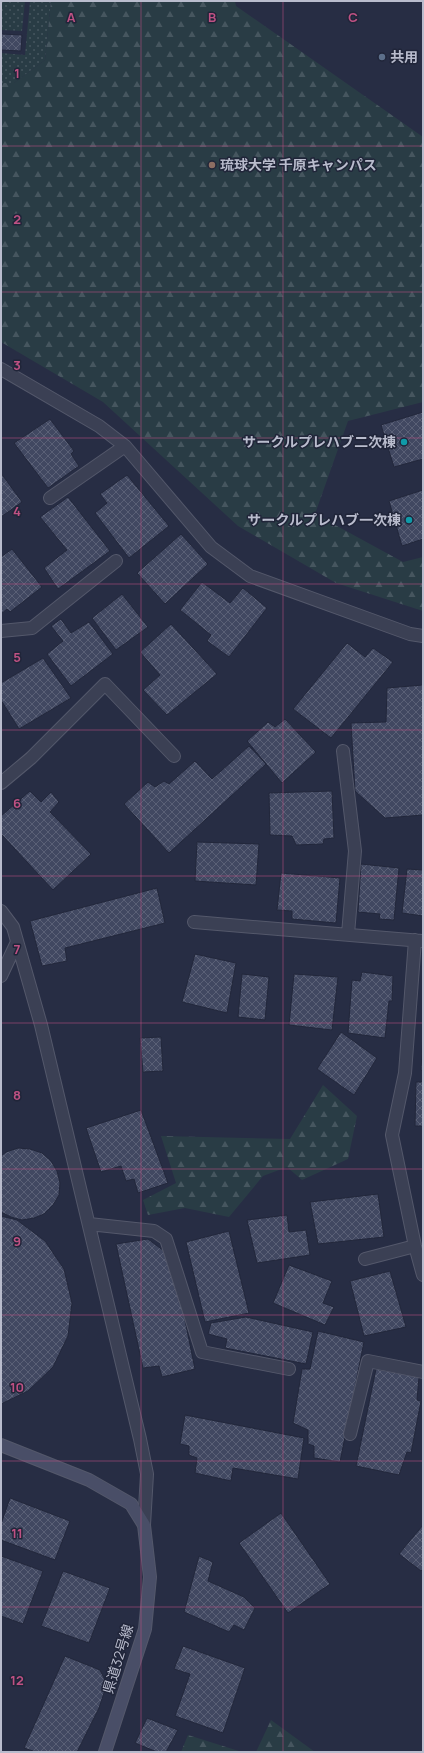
<svg xmlns="http://www.w3.org/2000/svg" width="424" height="1753" font-family="Manrope,'Noto Sans JP',sans-serif">
<style>
.grass{fill:url(#grass-dots)}
.forest{fill:url(#forest-firs)}
.building{fill:url(#building-cross-hatch);stroke:#22273b}
.lines{fill:none;stroke-linecap:round;stroke-linejoin:round}
.minor-casing{stroke:#54586b;stroke-width:14}
.secondary-casing{stroke:#54586b;stroke-width:14}
.minor{stroke:#3b4054;stroke-width:12}
.secondary{stroke:#494e67;stroke-width:12}
.grid{fill:none;stroke:#bf5183;stroke-width:1;stroke-opacity:0.55}
.service-dot{fill:#5c6f8a;stroke:#202539;stroke-width:1.5}
.education-dot{fill:#8d6e63;stroke:#202539;stroke-width:1.5}
.culture-dot{fill:#0f9aa8;stroke:#202539;stroke-width:1.5}
.labels{text-anchor:middle;stroke-width:3;stroke-linejoin:round;paint-order:stroke}
.poi-label{font-size:14px;font-weight:bold;fill:#b9bccd;stroke:#202539;text-anchor:start}
.street-label{font-size:14px;fill:#b9bccd;stroke:#202539}
.grid-label{font-size:13px;text-anchor:middle;font-weight:bold;fill:#bf5183;stroke:#202539;stroke-width:3;stroke-linejoin:round;paint-order:stroke}
</style>
<defs>
<pattern id="grass-dots" width="8" height="8" patternUnits="userSpaceOnUse"><rect width="8" height="8" fill="#293c45"/><path d="M2 2h.1M6 6h.1" fill="none" stroke="#46565f" stroke-width="1.8" stroke-linecap="round"/></pattern>
<pattern id="forest-firs" width="22" height="20" patternUnits="userSpaceOnUse"><rect width="22" height="20" fill="#293c45"/><path d="M5 1l3.5 6h-7zM16 11l3.5 6h-7z" fill="#46565f"/></pattern>
<pattern id="building-cross-hatch" width="8" height="8" patternUnits="userSpaceOnUse"><rect width="8" height="8" fill="#414861"/><path d="M0 0l8 8M0 8l8-8" fill="none" stroke="#5a6076"/></pattern>
</defs>
<rect width="100%" height="100%" fill="#272d44"/>
<path class="grass" d="M 1,1 L 25,1 L 22,31 L 1,30 Z
M 30,1 L 51,1 L 45,60 L 14,83 L 1,83 L 1,53 L 25,55 Z"/>
<path class="forest" d="M 51,1 L 235,1 L 236,6 L 423,137 L 423,402 L 348,421 L 315,514 L 403,562 L 423,557 L 423,611 L 336,583 L 238,526 L 103,402 L 1,342 L 1,83 L 14,83 L 45,60 Z
M 323,1085 L 357,1116 L 348,1159 L 302,1180 L 287,1167 L 263,1176 L 229,1217 L 185,1208 L 148,1215 L 143,1200 L 176,1183 L 161,1136 L 290,1139 Z
M 271,1720 L 315,1752 L 256,1752 Z
M 188,1735 L 242,1752 L 181,1752 Z"/>
<path class="building" d="M 1,34 L 22,35 L 21,51 L 1,50 Z
M 423,412 L 423,459 L 394,467 L 381,425 Z
M 50,419 L 74,451 L 71,454 L 79,466 L 48,488 L 14,443 Z
M 1,473 L 22,502 L 1,517 Z
M 127,475 L 169,526 L 129,558 L 95,513 L 107,503 L 100,494 Z
M 423,490 L 423,539 L 402,546 L 389,501 Z
M 68,497 L 110,551 L 58,589 L 44,568 L 67,550 L 40,517 Z
M 181,534 L 208,564 L 165,604 L 137,573 Z
M 12,549 L 42,587 L 10,612 L 7,609 L 1,614 L 1,557 Z
M 202,582 L 230,603 L 243,588 L 267,608 L 229,657 L 207,641 L 211,635 L 180,610 Z
M 122,594 L 148,627 L 116,650 L 92,618 Z
M 61,619 L 71,633 L 89,622 L 113,654 L 71,686 L 47,654 L 63,641 L 51,626 Z
M 171,624 L 217,674 L 167,715 L 143,690 L 160,675 L 140,652 Z
M 347,643 L 365,657 L 373,648 L 393,662 L 331,738 L 293,709 Z
M 43,658 L 71,698 L 19,729 L 1,700 L 1,683 Z
M 423,685 L 423,815 L 385,818 L 355,791 L 351,723 L 386,722 L 387,688 Z
M 285,719 L 316,752 L 282,783 L 247,741 L 268,722 L 275,727 Z
M 249,746 L 266,764 L 169,853 L 124,804 L 148,782 L 155,787 L 164,781 L 169,784 L 195,761 L 212,779 Z
M 30,791 L 41,802 L 51,792 L 59,802 L 50,812 L 91,854 L 53,890 L 1,834 L 1,816 Z
M 332,791 L 334,838 L 324,839 L 323,844 L 296,845 L 292,836 L 270,835 L 269,793 Z
M 197,842 L 259,844 L 256,885 L 195,881 Z
M 361,864 L 399,868 L 394,920 L 379,919 L 380,914 L 358,912 Z
M 407,869 L 423,870 L 423,916 L 402,913 Z
M 281,873 L 340,878 L 336,923 L 292,919 L 292,911 L 277,910 Z
M 157,888 L 165,923 L 65,948 L 67,961 L 42,966 L 30,921 Z
M 195,954 L 236,963 L 227,1013 L 182,1002 Z
M 362,972 L 393,976 L 392,1001 L 389,1001 L 385,1038 L 348,1033 L 352,980 L 360,981 Z
M 242,974 L 269,977 L 265,1020 L 238,1017 Z
M 294,974 L 338,977 L 332,1030 L 289,1025 Z
M 341,1032 L 377,1058 L 354,1095 L 317,1069 Z
M 423,1032 L 423,1070 L 421,1070 Z
M 161,1037 L 163,1071 L 143,1072 L 140,1038 Z
M 416,1082 L 423,1082 L 423,1126 L 415,1126 Z
M 141,1110 L 168,1183 L 138,1193 L 134,1179 L 126,1181 L 121,1166 L 101,1172 L 86,1128 Z
M 18,1148 L 30,1149 L 42,1153 L 51,1161 L 57,1171 L 60,1183 L 59,1195 L 53,1205 L 44,1214 L 34,1218 L 22,1220 L 11,1217 L 1,1212 L 1,1156 L 6,1152 Z
M 378,1194 L 384,1237 L 318,1244 L 310,1202 Z
M 287,1215 L 289,1232 L 306,1230 L 310,1255 L 257,1263 L 247,1220 Z
M 1,1216 L 17,1220 L 45,1241 L 64,1269 L 72,1303 L 68,1336 L 53,1367 L 28,1391 L 1,1404 Z
M 229,1231 L 249,1313 L 205,1322 L 186,1242 Z
M 148,1239 L 172,1257 L 195,1369 L 162,1377 L 159,1366 L 143,1368 L 116,1244 Z
M 289,1265 L 332,1281 L 323,1303 L 334,1307 L 325,1325 L 273,1303 Z
M 390,1271 L 406,1327 L 364,1336 L 350,1281 Z
M 246,1317 L 313,1332 L 306,1364 L 225,1348 L 227,1339 L 208,1334 L 211,1323 Z
M 318,1331 L 364,1342 L 340,1462 L 314,1458 L 314,1446 L 308,1444 L 308,1430 L 293,1423 L 302,1369 L 310,1369 Z
M 376,1369 L 419,1377 L 417,1400 L 421,1401 L 411,1453 L 407,1452 L 399,1475 L 356,1466 Z
M 185,1415 L 304,1438 L 298,1479 L 233,1468 L 231,1481 L 195,1473 L 197,1458 L 189,1455 L 189,1446 L 180,1444 Z
M 10,1498 L 70,1521 L 55,1560 L 1,1540 L 1,1524 Z
M 281,1513 L 330,1584 L 288,1613 L 239,1543 Z
M 423,1525 L 423,1569 L 421,1571 L 399,1554 Z
M 1,1556 L 43,1571 L 23,1624 L 1,1616 Z
M 199,1556 L 213,1562 L 208,1581 L 244,1597 L 255,1608 L 244,1630 L 234,1625 L 229,1632 L 184,1612 Z
M 63,1571 L 110,1588 L 89,1643 L 41,1626 Z
M 183,1646 L 245,1668 L 223,1733 L 175,1716 L 190,1674 L 174,1669 Z
M 65,1656 L 100,1670 L 107,1684 L 99,1708 L 77,1752 L 36,1752 L 24,1748 Z
M 147,1718 L 178,1730 L 166,1752 L 157,1752 L 135,1743 Z"/>
<g class="lines">
<g class="minor-casing">
<path id="minor" d="M 1,369 L 99,426 L 125,446 L 211,547 L 250,576 L 410,634 L 423,636
M 50,498 L 125,446
M 1,631 L 32,628 L 116,561
M 343,751 L 355,851 L 348,934
M 1,783 L 31,758 L 105,684 L 174,756
M 1,911 L 13,927 L 41,1025 L 140,1439 L 147,1474 L 144,1525
M 194,922 L 422,941
M 415,940 L 405,1073 L 392,1135 L 415,1246 L 423,1275
M 1,976 L 17,942
M 89,1224 L 154,1231 L 166,1239 L 202,1352 L 289,1369
M 365,1259 L 415,1246
M 350,1434 L 368,1361 L 423,1372"/>
</g>
<g class="secondary-casing">
<path id="secondary" d="M 1,1445 L 89,1480 L 131,1504 L 144,1525 L 150,1577 L 145,1629 L 105,1752"/>
</g>
<use href="#minor" class="minor"/>
<use href="#secondary" class="secondary"/>
</g>
<path class="grid" d="M 141,1 L 141,1752M 283,1 L 283,1752M 1,146 L 423,146M 1,292 L 423,292M 1,438 L 423,438M 1,584 L 423,584M 1,730 L 423,730M 1,876 L 423,876M 1,1023 L 423,1023M 1,1169 L 423,1169M 1,1315 L 423,1315M 1,1461 L 423,1461M 1,1607 L 423,1607"/>
<circle class="service-dot" cx="382" cy="57" r="4"/>
<circle class="education-dot" cx="212" cy="165" r="4"/>
<g class="culture-dot">
<circle cx="404" cy="442" r="4"/>
<circle cx="409" cy="520" r="4"/>
</g>
<g class="labels">
<g class="poi-label">
<text x="390" y="62">共用</text>
<text x="220" y="170">琉球大学 千原キャンパス</text>
<text x="396" y="447" text-anchor="end">サークルプレハブ二次棟</text>
<text x="401" y="525" text-anchor="end">サークルプレハブ一次棟</text>
</g>
<g class="street-label">
<text transform="translate(118 1659) rotate(-73)" y="5">県道32号線</text>
</g>
</g>
<g class="grid-label">
<text x="71" y="22">A</text>
<text x="212" y="22">B</text>
<text x="353" y="22">C</text>
<text x="17" y="78">1</text>
<text x="17" y="224">2</text>
<text x="17" y="370">3</text>
<text x="17" y="516">4</text>
<text x="17" y="662">5</text>
<text x="17" y="808">6</text>
<text x="17" y="954">7</text>
<text x="17" y="1100">8</text>
<text x="17" y="1246">9</text>
<text x="17" y="1392">10</text>
<text x="17" y="1538">11</text>
<text x="17" y="1685">12</text>
</g>
<rect width="424" height="1753" fill="none" stroke="#b9bccd" stroke-width="4"/>
</svg>
